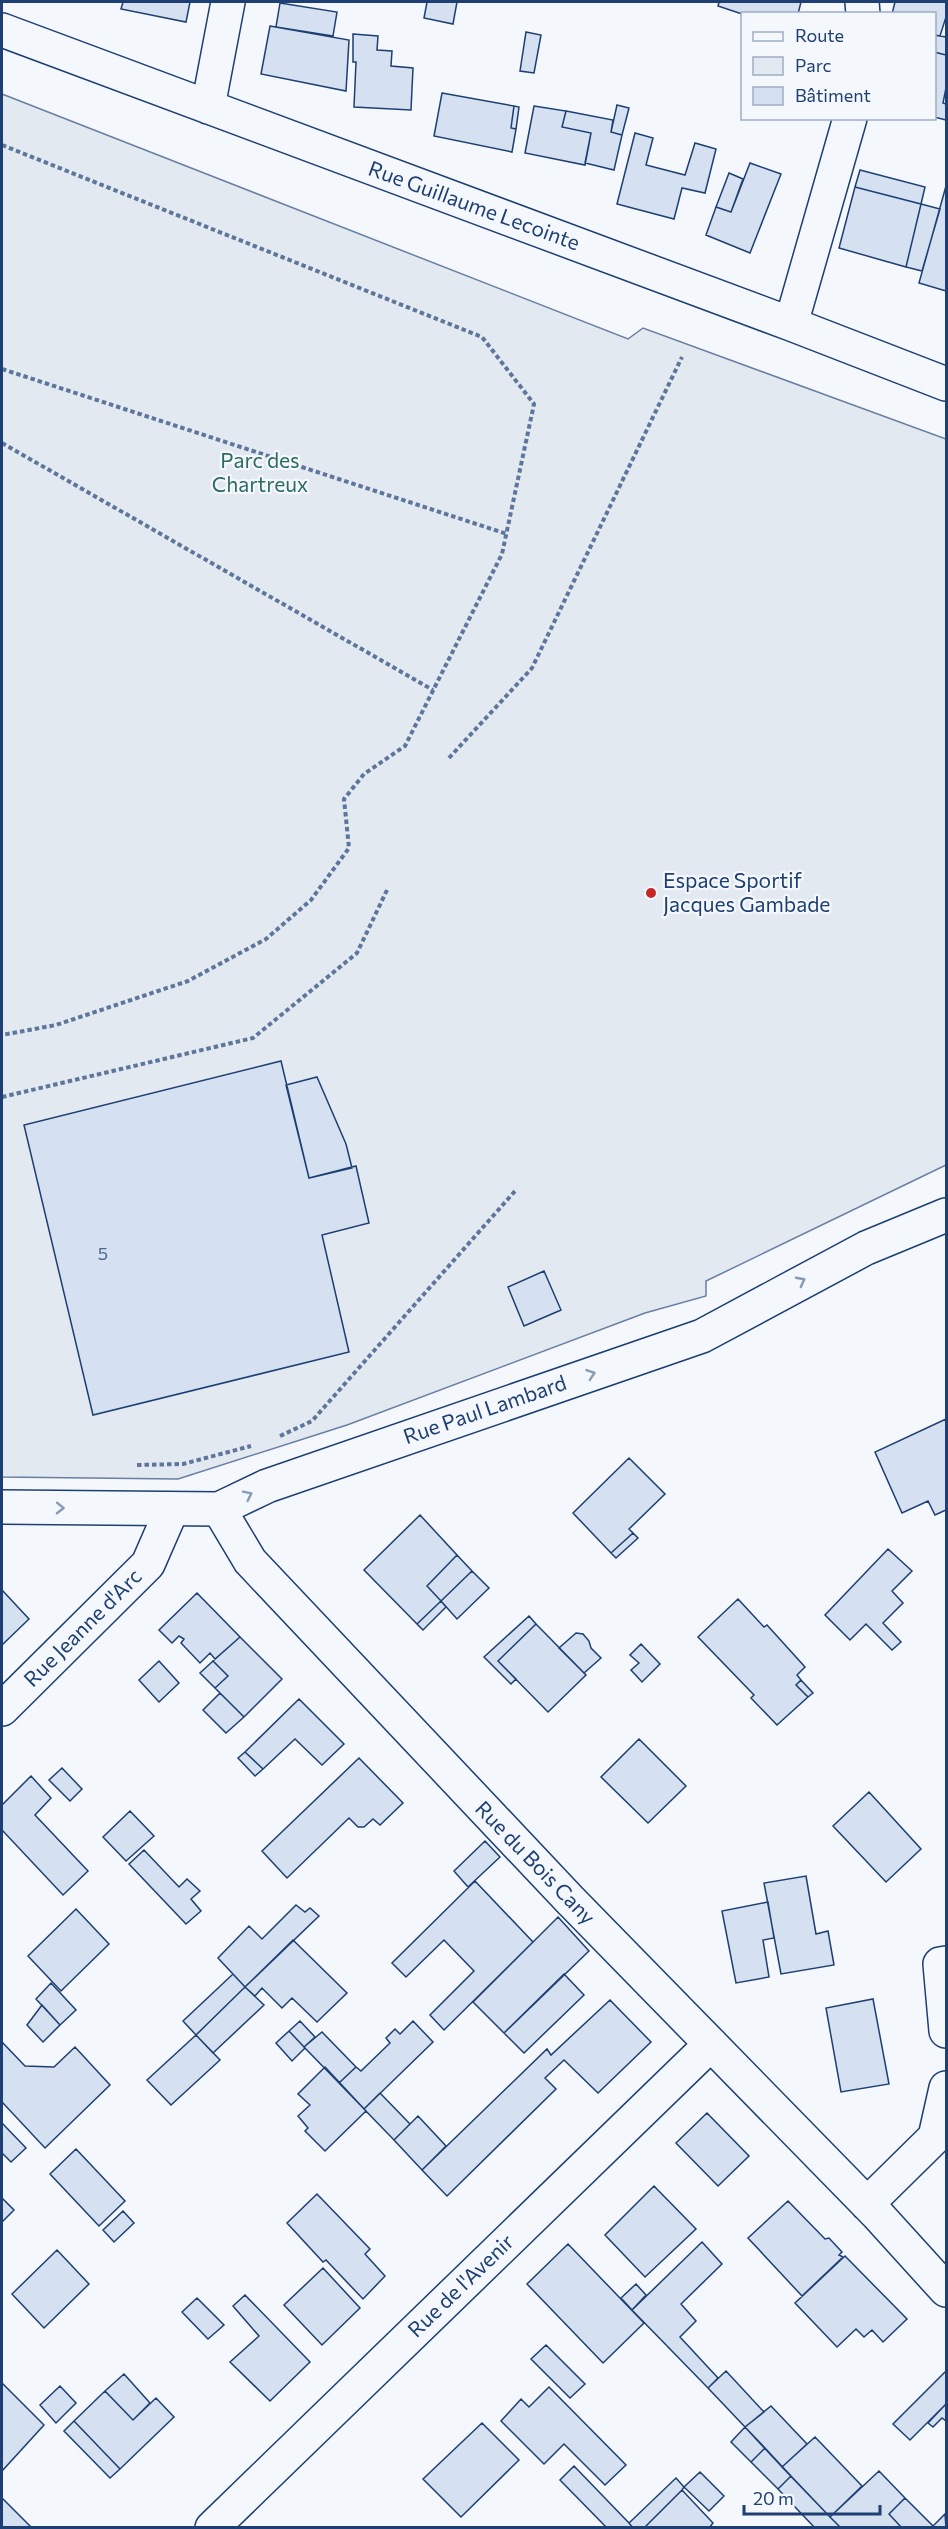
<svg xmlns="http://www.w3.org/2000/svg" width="948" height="2529" font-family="Commissioner,sans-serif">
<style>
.green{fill:#e3e9f0;stroke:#687fa3;stroke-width:1.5}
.building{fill:#d5e0f0;stroke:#1d3f73;stroke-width:1.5}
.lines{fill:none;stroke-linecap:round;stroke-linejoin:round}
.street-casing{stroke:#1d3f73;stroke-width:36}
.secondary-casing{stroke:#1d3f73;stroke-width:36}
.path{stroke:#5e769c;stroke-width:4;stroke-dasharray:4.5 3;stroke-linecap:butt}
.street{stroke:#f4f7fb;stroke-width:33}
.secondary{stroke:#f4f7fb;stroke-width:33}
.oneway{stroke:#889bb7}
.poi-dot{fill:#c62828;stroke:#f4f7fb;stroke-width:2}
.labels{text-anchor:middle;stroke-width:4.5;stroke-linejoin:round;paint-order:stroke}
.number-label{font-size:18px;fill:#4b6792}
.street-label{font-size:21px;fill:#1d3f73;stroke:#f4f7fb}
.park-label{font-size:21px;fill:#2c6c60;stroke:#f4f7fb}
.poi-label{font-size:21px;fill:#1d3f73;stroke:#f4f7fb;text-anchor:start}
</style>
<rect width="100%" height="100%" fill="#f4f7fb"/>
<path class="green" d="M 2,94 L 628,339 L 643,328 L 946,439 L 946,1165 L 706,1281 L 706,1296 L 645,1313 L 347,1425 L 178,1479 L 2,1477 Z"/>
<path class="building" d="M 123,2 L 190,2 L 186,22 L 121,9 Z
M 427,2 L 457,2 L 453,24 L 424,18 Z
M 719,2 L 801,2 L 798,14 L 742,14 L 718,6 Z
M 895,2 L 946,2 L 946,17 L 940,36 L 934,35 L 934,14 L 892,14 Z
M 280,3 L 337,12 L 333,36 L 276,27 Z
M 270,26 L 349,40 L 346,91 L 261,74 Z
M 526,32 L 541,35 L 534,73 L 520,71 Z
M 353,34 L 378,36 L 377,50 L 392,51 L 391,66 L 413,68 L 411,110 L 354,107 L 356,62 L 353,62 Z
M 934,35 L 946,37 L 946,55 L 934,52 Z
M 934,52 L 946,55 L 946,88 L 943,103 L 946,104 L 946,120 L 934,117 Z
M 442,93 L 514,106 L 511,128 L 516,129 L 512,152 L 434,136 Z
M 617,105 L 629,108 L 622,135 L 611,132 Z
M 514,106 L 519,107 L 516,129 L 511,128 Z
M 534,106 L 566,111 L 562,127 L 591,133 L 585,165 L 525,153 Z
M 566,111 L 613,120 L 611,132 L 622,135 L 614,170 L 585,163 L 591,133 L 562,127 Z
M 635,133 L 653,138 L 646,165 L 685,175 L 695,143 L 716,149 L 705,193 L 682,188 L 674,219 L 617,204 Z
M 750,163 L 781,174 L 750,253 L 706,235 L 716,207 L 731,212 Z
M 860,170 L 925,187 L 921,204 L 855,187 Z
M 729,173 L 743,179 L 731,212 L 716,207 Z
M 946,186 L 946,291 L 919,283 Z
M 855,187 L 921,204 L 906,267 L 839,248 Z
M 921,204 L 940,209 L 922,271 L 906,267 Z
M 281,1061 L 309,1178 L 356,1166 L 369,1223 L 322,1235 L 349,1352 L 93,1415 L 24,1125 Z
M 317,1077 L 346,1144 L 352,1168 L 309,1178 L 286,1085 Z
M 544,1271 L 561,1310 L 524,1326 L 508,1287 Z
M 946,1419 L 946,1510 L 935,1515 L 928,1501 L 902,1513 L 875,1452 Z
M 629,1458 L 665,1494 L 629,1529 L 633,1533 L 611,1553 L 573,1513 Z
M 420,1515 L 457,1555 L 427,1586 L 441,1601 L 417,1624 L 364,1570 Z
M 633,1533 L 638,1538 L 616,1558 L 611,1553 Z
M 888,1549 L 912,1571 L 892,1591 L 903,1603 L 883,1623 L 901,1642 L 892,1650 L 866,1624 L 850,1640 L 825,1615 Z
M 457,1555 L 472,1571 L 441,1601 L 427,1586 Z
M 472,1571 L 489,1588 L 457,1619 L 441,1601 Z
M 2,1590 L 29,1619 L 2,1645 Z
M 197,1593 L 240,1637 L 215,1659 L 210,1653 L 200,1663 L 181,1643 L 184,1639 L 179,1636 L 172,1643 L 159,1630 Z
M 738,1599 L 764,1627 L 767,1625 L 805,1667 L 797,1675 L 801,1680 L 796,1685 L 808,1697 L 777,1725 L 751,1698 L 754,1695 L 698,1637 Z
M 441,1601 L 446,1607 L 423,1630 L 417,1624 Z
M 529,1616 L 536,1624 L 498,1661 L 516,1679 L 511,1684 L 484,1657 Z
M 536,1624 L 586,1675 L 548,1712 L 498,1661 Z
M 576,1633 L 583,1634 L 589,1641 L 591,1648 L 601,1658 L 584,1673 L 559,1648 Z
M 240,1637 L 282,1679 L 244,1717 L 215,1688 L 228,1676 L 213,1661 Z
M 641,1644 L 660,1664 L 642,1682 L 631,1670 L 639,1663 L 630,1655 Z
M 159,1661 L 179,1683 L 159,1702 L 139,1680 Z
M 213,1661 L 228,1676 L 215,1688 L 200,1673 Z
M 801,1680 L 813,1693 L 808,1697 L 796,1685 Z
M 220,1693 L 244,1717 L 226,1733 L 203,1710 Z
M 299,1699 L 344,1744 L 322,1765 L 295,1739 L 263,1769 L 245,1752 Z
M 639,1739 L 686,1786 L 648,1823 L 601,1777 Z
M 245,1752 L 263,1769 L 255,1776 L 238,1758 Z
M 359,1758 L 403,1803 L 380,1825 L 373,1819 L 364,1827 L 358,1827 L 349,1818 L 287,1878 L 262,1851 Z
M 62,1768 L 82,1789 L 70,1801 L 49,1780 Z
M 31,1776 L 51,1798 L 35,1815 L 88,1871 L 63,1895 L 2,1830 L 2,1805 Z
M 869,1792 L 921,1849 L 886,1882 L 833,1826 Z
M 130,1811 L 154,1836 L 126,1861 L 103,1837 Z
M 485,1841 L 500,1857 L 468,1887 L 454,1871 Z
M 144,1850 L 179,1887 L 187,1879 L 200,1891 L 191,1899 L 201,1911 L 186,1924 L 129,1864 Z
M 806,1876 L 816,1934 L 828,1931 L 834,1965 L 781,1974 L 764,1883 Z
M 475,1881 L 533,1942 L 444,2030 L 430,2015 L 474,1971 L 444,1940 L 406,1977 L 392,1963 Z
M 768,1902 L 774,1938 L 763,1940 L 769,1977 L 736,1983 L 722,1911 Z
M 296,1905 L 305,1912 L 310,1908 L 319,1916 L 245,1987 L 218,1958 L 249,1926 L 262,1939 Z
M 76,1909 L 109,1944 L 61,1991 L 28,1956 Z
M 558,1917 L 589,1951 L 504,2033 L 473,2002 Z
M 293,1940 L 347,1993 L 317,2022 L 292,1998 L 282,2008 L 262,1988 L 255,1996 L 245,1987 Z
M 233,1974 L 245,1987 L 196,2035 L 183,2021 Z
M 564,1974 L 584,1995 L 524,2053 L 504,2033 Z
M 51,1983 L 76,2010 L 60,2025 L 36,1999 Z
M 245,1987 L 264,2005 L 213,2053 L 196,2035 Z
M 873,1999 L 889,2084 L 841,2092 L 826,2008 Z
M 610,2000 L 651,2042 L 598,2093 L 564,2060 L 545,2078 L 556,2089 L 447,2196 L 422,2170 L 547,2049 L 551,2055 Z
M 42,2005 L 60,2025 L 43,2042 L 27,2025 Z
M 300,2021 L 315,2037 L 304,2047 L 289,2031 Z
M 413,2021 L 433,2042 L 364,2109 L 339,2083 L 356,2067 L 361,2071 L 390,2043 L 386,2038 L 395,2029 L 400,2034 Z
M 289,2031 L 305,2048 L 292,2061 L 276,2043 Z
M 322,2032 L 356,2067 L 339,2083 L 304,2047 Z
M 196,2035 L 220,2060 L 171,2105 L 147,2080 Z
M 2,2042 L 25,2066 L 54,2067 L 75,2047 L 110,2085 L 45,2148 L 2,2102 Z
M 325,2067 L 366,2111 L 325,2151 L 305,2131 L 308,2128 L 298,2116 L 310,2105 L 298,2094 Z
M 380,2093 L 410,2124 L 394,2140 L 364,2109 Z
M 707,2113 L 749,2156 L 718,2186 L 676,2143 Z
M 418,2116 L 446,2146 L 422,2170 L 394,2140 Z
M 2,2123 L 26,2148 L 11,2162 L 2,2153 Z
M 76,2149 L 125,2201 L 99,2226 L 50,2174 Z
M 654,2186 L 696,2229 L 645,2277 L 605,2235 Z
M 317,2194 L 370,2249 L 365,2254 L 385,2276 L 363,2299 L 326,2260 L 323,2262 L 287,2223 Z
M 2,2198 L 14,2210 L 2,2222 Z
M 788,2201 L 825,2239 L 829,2238 L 842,2252 L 839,2255 L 843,2257 L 802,2296 L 748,2238 Z
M 123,2211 L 134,2223 L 114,2242 L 103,2230 Z
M 702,2242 L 722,2264 L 681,2304 L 696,2321 L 680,2337 L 718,2378 L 708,2388 L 632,2310 Z
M 568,2244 L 644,2323 L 603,2363 L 527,2284 Z
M 57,2250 L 89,2284 L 44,2328 L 12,2294 Z
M 845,2256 L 907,2319 L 883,2342 L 872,2330 L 864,2337 L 856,2329 L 837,2347 L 795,2303 Z
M 323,2268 L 360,2308 L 322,2345 L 284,2305 Z
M 636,2284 L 646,2295 L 632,2310 L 621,2298 Z
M 245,2295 L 310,2362 L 270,2401 L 230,2362 L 259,2336 L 233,2306 Z
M 197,2298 L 224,2325 L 208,2339 L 182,2312 Z
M 546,2345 L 585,2384 L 570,2398 L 531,2359 Z
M 726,2371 L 764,2412 L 745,2427 L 708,2388 Z
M 946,2371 L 946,2404 L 910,2440 L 893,2424 Z
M 124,2374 L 150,2403 L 133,2420 L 105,2391 Z
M 2,2383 L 44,2425 L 2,2471 Z
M 60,2386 L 76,2403 L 56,2423 L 40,2405 Z
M 549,2387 L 626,2465 L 605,2485 L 564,2444 L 544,2464 L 501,2421 L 521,2399 L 529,2407 Z
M 105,2391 L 133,2420 L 156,2398 L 174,2417 L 120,2469 L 74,2421 Z
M 946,2404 L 946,2421 L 942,2418 L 933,2427 L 928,2423 Z
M 771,2406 L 807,2444 L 782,2467 L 745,2427 Z
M 74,2421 L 120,2469 L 110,2478 L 64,2431 Z
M 482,2423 L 519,2460 L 461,2517 L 423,2479 Z
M 745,2427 L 765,2448 L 751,2462 L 731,2442 Z
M 815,2437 L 862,2486 L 830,2517 L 782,2467 Z
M 765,2448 L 791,2476 L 778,2489 L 751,2462 Z
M 574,2466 L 629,2523 L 633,2528 L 607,2528 L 560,2480 Z
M 879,2471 L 905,2498 L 889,2514 L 902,2528 L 841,2528 L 830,2517 Z
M 700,2472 L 724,2496 L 709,2511 L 684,2487 Z
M 791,2476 L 830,2517 L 841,2528 L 815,2528 L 778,2489 Z
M 676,2478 L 684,2487 L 682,2490 L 644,2528 L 633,2528 L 629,2523 Z
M 682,2490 L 713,2523 L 709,2528 L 644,2528 Z
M 2,2498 L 32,2528 L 2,2528 Z
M 905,2498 L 933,2526 L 932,2528 L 902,2528 L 889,2514 Z
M 945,2514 L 946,2528 L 932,2527 Z"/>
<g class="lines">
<g class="street-casing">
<path id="street" d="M 862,2 L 863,14
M 2,30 L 791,324 L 946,384
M 208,107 L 228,2
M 791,324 L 850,118
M 219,1509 L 250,1561 L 570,1900 L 877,2214 L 946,2290
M 2,1709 L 148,1564 L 172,1509
M 946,1963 L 940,1964 L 946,2031
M 867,2204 L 935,2137 L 946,2088
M 212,2528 L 711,2044"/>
</g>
<g class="secondary-casing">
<path id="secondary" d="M 2,1507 L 219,1509 L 267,1486 L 702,1336 L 866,1248 L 946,1215"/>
</g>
<path class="path" d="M 2,145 L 482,337 L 534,404 L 502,554 L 405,746 L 364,774 L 344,799 L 349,848 L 311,900 L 266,939 L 188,981 L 56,1025 L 2,1035
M 2,369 L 507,534
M 2,443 L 433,690
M 449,758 L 532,668 L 682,357
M 2,1097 L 253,1038 L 357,953 L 387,890
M 280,1436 L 312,1421 L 515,1191
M 137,1465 L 183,1464 L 251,1446"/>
<use href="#street" class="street"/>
<use href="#secondary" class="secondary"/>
</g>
<defs><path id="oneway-chevron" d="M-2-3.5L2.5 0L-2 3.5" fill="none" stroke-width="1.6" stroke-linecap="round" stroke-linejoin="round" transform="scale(1.5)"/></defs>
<g class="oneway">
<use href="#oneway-chevron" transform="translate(801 1281) rotate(-28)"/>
<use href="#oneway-chevron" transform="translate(591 1374) rotate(-19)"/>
<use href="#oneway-chevron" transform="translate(248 1495) rotate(-26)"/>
<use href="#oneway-chevron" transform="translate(60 1508) rotate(1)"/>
</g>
<circle class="poi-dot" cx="651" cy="893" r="6"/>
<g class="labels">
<g class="number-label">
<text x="103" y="1260">5</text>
</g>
<g class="street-label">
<text transform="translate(474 206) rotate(20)" y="7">Rue Guillaume Lecointe</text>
<text transform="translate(485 1410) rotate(-19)" y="7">Rue Paul Lambard</text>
<text transform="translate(83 1628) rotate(-45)" y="7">Rue Jeanne d'Arc</text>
<text transform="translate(535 1863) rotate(46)" y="7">Rue du Bois Cany</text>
<text transform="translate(461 2286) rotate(-44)" y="7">Rue de l'Avenir</text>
</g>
<g class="park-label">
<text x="260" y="468">Parc des<tspan x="260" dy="24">Chartreux</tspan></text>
</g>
<g class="poi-label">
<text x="663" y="888">Espace Sportif<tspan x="663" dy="24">Jacques Gambade</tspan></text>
</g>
</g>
<rect width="948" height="2529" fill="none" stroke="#1d3f73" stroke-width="6"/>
<rect x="741" y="12" width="195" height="108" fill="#f4f7fb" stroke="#9eadc5" stroke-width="1.5"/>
<rect x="753" y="32" width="30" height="9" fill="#f4f7fb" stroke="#9eadc5" stroke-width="1.5"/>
<text x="795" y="42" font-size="18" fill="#1d3f73">Route</text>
<rect x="753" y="57" width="30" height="18" fill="#e3e9f0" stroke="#9eadc5" stroke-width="1.5"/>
<text x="795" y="72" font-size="18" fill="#1d3f73">Parc</text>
<rect x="753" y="87" width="30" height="18" fill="#d5e0f0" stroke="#9eadc5" stroke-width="1.5"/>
<text x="795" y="102" font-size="18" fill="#1d3f73">Bâtiment</text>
<path d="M744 2505v9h136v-9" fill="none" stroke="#1d3f73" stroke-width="3"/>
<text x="753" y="2505" font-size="18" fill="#1d3f73" stroke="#f4f7fb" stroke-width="4.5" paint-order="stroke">20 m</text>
</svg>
